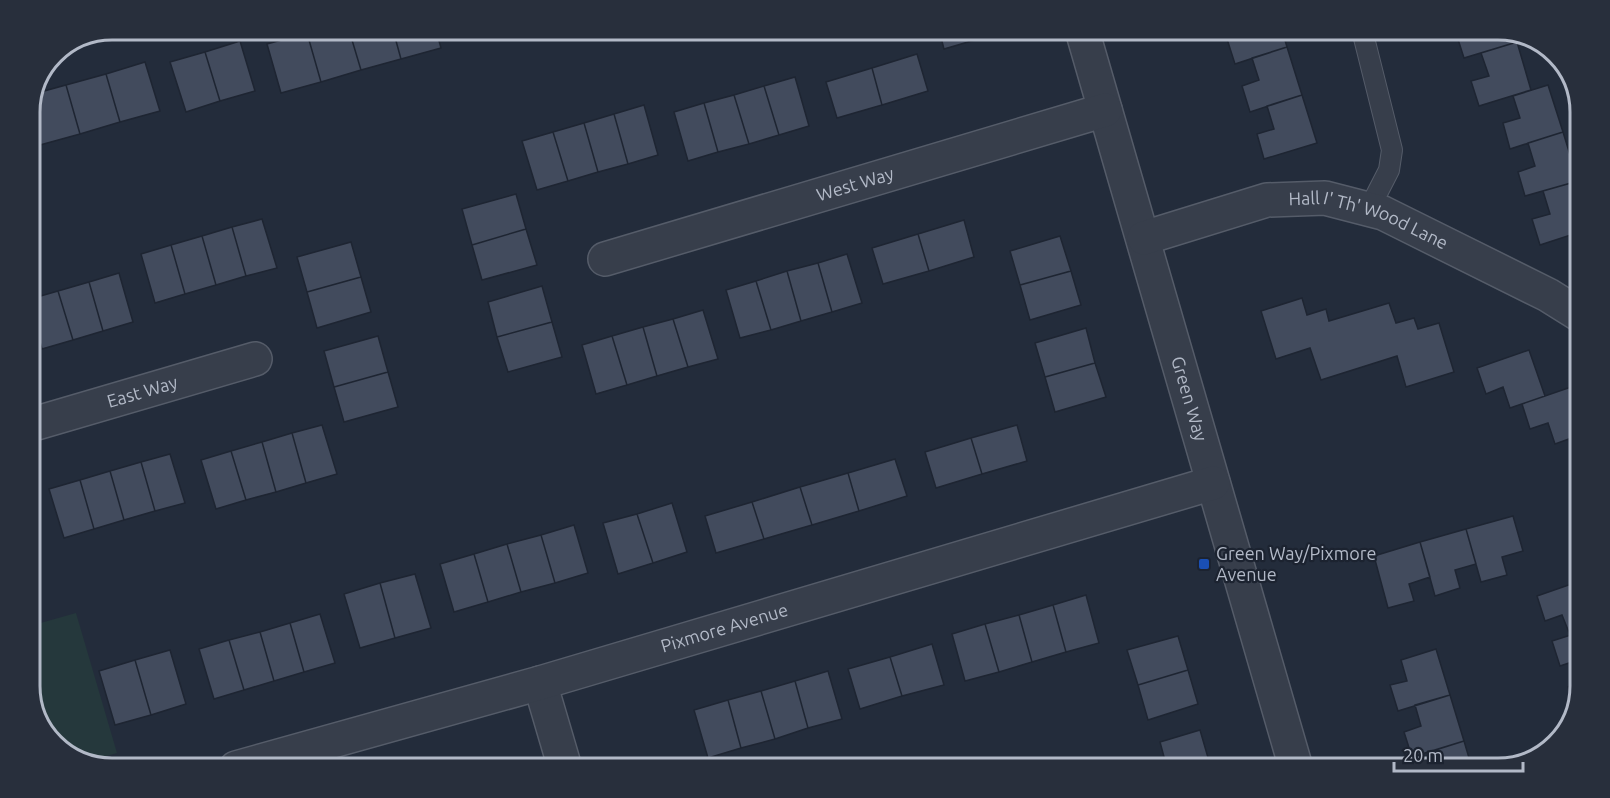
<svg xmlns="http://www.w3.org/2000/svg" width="1610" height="798" font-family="Ubuntu,sans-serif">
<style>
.green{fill:#25383c}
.building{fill:#424b5d;stroke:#1e2532;stroke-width:1.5}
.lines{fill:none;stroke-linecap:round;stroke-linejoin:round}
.lane-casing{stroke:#555c69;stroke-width:22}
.street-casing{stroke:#555c69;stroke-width:36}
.lane{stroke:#373e4b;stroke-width:20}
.street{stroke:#373e4b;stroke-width:33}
.transit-dot{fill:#1a4fb4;stroke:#1c2330;stroke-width:2}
.labels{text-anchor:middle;stroke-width:4.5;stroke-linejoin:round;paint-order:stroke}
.street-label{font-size:18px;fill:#b2b9c7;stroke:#1c2330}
.poi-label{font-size:18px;fill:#b2b9c7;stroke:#1c2330;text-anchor:start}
.rim{fill:none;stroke:#b2b9c7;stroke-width:3}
</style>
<rect width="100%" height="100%" fill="#232c3b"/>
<path class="green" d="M 76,613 L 117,753 L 86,762 L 76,760 L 44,732 L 30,692 L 30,626 Z"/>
<path class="building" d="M 317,30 L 349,30 L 361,70 L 321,82 L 307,33 Z
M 349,30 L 393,30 L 401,59 L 361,70 Z
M 393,30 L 436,30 L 441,48 L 401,59 Z
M 939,30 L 998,30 L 999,33 L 944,49 Z
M 1243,30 L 1282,30 L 1287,47 L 1235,64 L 1227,39 L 1244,33 Z
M 1466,30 L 1498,30 L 1514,34 L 1517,42 L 1464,58 L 1456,33 Z
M 307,33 L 321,82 L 281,93 L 267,44 Z
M 240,41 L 255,91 L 220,101 L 205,52 Z
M 1517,42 L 1531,90 L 1479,106 L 1471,81 L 1489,76 L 1481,53 Z
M 1287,47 L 1302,95 L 1250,112 L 1242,86 L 1259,80 L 1252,58 Z
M 205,52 L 220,101 L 186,112 L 170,62 Z
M 917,54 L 928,91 L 882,105 L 872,68 Z
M 145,62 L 160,111 L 120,122 L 106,74 Z
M 872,68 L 882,105 L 837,118 L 826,82 Z
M 106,74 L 120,122 L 80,134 L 66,85 Z
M 795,77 L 809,126 L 779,135 L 764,86 Z
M 66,85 L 80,134 L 40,145 L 30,112 L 30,107 L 37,93 Z
M 1548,85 L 1563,132 L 1510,149 L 1503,123 L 1520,118 L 1513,96 Z
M 764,86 L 779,135 L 749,144 L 734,95 Z
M 734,95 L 749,144 L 718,152 L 704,103 Z
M 1302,95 L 1317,143 L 1264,159 L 1257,134 L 1274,129 L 1267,106 Z
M 704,103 L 718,152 L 688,161 L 674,112 Z
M 644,105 L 658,155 L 628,164 L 614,114 Z
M 30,112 L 40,145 L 30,147 Z
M 614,114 L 628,164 L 598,172 L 584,123 Z
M 584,123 L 598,172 L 568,181 L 553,132 Z
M 553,132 L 568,181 L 537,190 L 522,141 Z
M 1563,132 L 1578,181 L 1525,196 L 1518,172 L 1535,166 L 1528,143 Z
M 1578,181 L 1580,186 L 1580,232 L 1540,245 L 1532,219 L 1550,214 L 1543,191 Z
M 516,194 L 526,229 L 472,245 L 462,209 Z
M 262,219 L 277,268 L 246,276 L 232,227 Z
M 964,220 L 974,257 L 929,271 L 918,234 Z
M 232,227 L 246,276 L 216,285 L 202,236 Z
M 526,229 L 537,265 L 482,280 L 472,245 Z
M 918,234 L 929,271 L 883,284 L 872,248 Z
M 202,236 L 216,285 L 185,294 L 171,245 Z
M 1060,236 L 1071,271 L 1020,285 L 1010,251 Z
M 351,242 L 361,277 L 307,292 L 297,257 Z
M 171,245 L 185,294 L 155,303 L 141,254 Z
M 847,254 L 862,303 L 832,312 L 818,263 Z
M 818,263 L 832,312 L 801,321 L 787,271 Z
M 787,271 L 801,321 L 771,330 L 756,281 Z
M 1071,271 L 1081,305 L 1030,320 L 1020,285 Z
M 119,273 L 133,322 L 103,331 L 89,282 Z
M 361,277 L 371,312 L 317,328 L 307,292 Z
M 756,281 L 771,330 L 740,338 L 726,290 Z
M 89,282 L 103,331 L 73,340 L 58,291 Z
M 542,286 L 552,322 L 497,337 L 488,302 Z
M 58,291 L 73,340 L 42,349 L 30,307 L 30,299 Z
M 1302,298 L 1307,315 L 1326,309 L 1329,321 L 1389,303 L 1396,323 L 1414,318 L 1418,329 L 1439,323 L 1454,372 L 1406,387 L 1397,356 L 1321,380 L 1310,348 L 1276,359 L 1261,311 Z
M 30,307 L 42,349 L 30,352 Z
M 703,310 L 718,359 L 688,367 L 673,319 Z
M 673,319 L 688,367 L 657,376 L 643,327 Z
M 552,322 L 562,357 L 508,372 L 497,337 Z
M 643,327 L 657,376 L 627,385 L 612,336 Z
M 1086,328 L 1095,363 L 1045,377 L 1035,343 Z
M 378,336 L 388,372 L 334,387 L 324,351 Z
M 612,336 L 627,385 L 596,394 L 582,345 Z
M 1529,350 L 1545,396 L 1510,408 L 1503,387 L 1486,394 L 1477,368 Z
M 1095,363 L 1106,397 L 1055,412 L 1045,377 Z
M 388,372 L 398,407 L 344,422 L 334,387 Z
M 1574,386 L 1580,404 L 1580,435 L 1555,444 L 1548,423 L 1530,429 L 1522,404 Z
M 322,425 L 337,474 L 306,483 L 292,433 Z
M 1017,425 L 1027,461 L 982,474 L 971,438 Z
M 292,433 L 306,483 L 276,492 L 262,442 Z
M 1580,435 L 1580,463 L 1577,464 L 1569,439 Z
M 971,438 L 982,474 L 936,488 L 925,452 Z
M 262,442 L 276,492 L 246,500 L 231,451 Z
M 231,451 L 246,500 L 216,509 L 201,460 Z
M 170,454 L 185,503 L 155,511 L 141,462 Z
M 895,459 L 907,496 L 859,511 L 848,473 Z
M 141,462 L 155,511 L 124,520 L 110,471 Z
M 110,471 L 124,520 L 94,529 L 80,480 Z
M 848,473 L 859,511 L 812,525 L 800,487 Z
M 80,480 L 94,529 L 64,538 L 49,489 Z
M 800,487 L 812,525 L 764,539 L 752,502 Z
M 752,502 L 764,539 L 716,553 L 705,516 Z
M 672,503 L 687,552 L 653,563 L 637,514 Z
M 637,514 L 653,563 L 618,574 L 603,523 Z
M 1513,516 L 1523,551 L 1502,557 L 1507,575 L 1481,582 L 1466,529 Z
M 30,517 L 35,533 L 30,535 Z
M 574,525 L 588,573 L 555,583 L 541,535 Z
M 1466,529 L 1476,564 L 1455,570 L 1460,588 L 1435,596 L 1420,542 Z
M 541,535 L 555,583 L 521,592 L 507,544 Z
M 1420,542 L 1430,577 L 1409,584 L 1414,601 L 1388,608 L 1374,556 Z
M 507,544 L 521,592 L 488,602 L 474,554 Z
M 474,554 L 488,602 L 454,612 L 440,564 Z
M 415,574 L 431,628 L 395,638 L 380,583 Z
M 1580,581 L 1580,632 L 1570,635 L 1562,615 L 1545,621 L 1537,596 Z
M 380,583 L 395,638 L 360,648 L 344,594 Z
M 1086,595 L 1099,643 L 1066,652 L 1053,605 Z
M 1053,605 L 1066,652 L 1032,662 L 1019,615 Z
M 320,614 L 335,663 L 304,672 L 290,623 Z
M 1019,615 L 1032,662 L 999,672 L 985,624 Z
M 290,623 L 304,672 L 274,681 L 260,632 Z
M 985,624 L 999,672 L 965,681 L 952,634 Z
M 260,632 L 274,681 L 244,690 L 229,640 Z
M 1580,632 L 1580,666 L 1578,660 L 1560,666 L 1552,641 Z
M 1178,636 L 1188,670 L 1138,685 L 1127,650 Z
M 229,640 L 244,690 L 214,699 L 199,649 Z
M 932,644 L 944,685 L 902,696 L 890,657 Z
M 1436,649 L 1450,695 L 1398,711 L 1390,685 L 1407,681 L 1401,660 Z
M 170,650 L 186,704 L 151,715 L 135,660 Z
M 890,657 L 902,696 L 860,709 L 848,669 Z
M 135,660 L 151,715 L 115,725 L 99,671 Z
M 1188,670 L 1198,704 L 1148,720 L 1138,685 Z
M 828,671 L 842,719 L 808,728 L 795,681 Z
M 795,681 L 808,728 L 775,739 L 761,691 Z
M 1580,683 L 1580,686 L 1575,707 L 1568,687 Z
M 761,691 L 775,739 L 741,748 L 728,700 Z
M 1450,695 L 1464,741 L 1412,757 L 1404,732 L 1421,726 L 1415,705 Z
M 728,700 L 741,748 L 708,758 L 694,710 Z
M 1200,730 L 1211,768 L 1167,768 L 1160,742 Z
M 1464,741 L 1472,768 L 1434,768 L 1429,752 Z"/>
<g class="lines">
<g class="lane-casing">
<path id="lane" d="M 1362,30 L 1392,150 L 1389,170 L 1369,209"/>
</g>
<g class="street-casing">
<g id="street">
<path id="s1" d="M 1082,30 L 1296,768"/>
<path id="s2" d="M 1144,238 L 1267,200 L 1325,198 L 1383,213 L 1548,295 L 1580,315"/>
<path id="s3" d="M 605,259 L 1105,110"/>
<path id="s4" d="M 30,425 L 255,359"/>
<path d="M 540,683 L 565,768"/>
<path id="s5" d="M 236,768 L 540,683 L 1213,483"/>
</g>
</g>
<use href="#lane" class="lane"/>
<use href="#street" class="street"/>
</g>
<rect class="transit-dot" x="1198" y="558" width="12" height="12" rx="3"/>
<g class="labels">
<g class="street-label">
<text dy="6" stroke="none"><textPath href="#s3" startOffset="261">West Way</textPath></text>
<text dy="6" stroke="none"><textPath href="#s2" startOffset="234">Hall I' Th' Wood Lane</textPath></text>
<text dy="6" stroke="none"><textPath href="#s4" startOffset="117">East Way</textPath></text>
<text dy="6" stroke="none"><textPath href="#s1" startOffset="384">Green Way</textPath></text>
<text dy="6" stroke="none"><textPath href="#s5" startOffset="508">Pixmore Avenue</textPath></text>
</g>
<g class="poi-label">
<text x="1216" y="560">Green Way/Pixmore<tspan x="1216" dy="21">Avenue</tspan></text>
</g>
</g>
<path d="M0 0H1610V798H0ZM112 40H1498A72 72 0 0 1 1570 112V686A72 72 0 0 1 1498 758H112A72 72 0 0 1 40 686V112A72 72 0 0 1 112 40Z" fill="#282f3c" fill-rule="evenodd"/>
<path class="rim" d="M112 40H1498A72 72 0 0 1 1570 112V686A72 72 0 0 1 1498 758H112A72 72 0 0 1 40 686V112A72 72 0 0 1 112 40Z"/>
<path d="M1394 762v9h129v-9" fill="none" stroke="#b2b9c7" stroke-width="3"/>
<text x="1403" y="762" font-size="18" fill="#b2b9c7" stroke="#1c2330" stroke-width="4.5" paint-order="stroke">20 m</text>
</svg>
